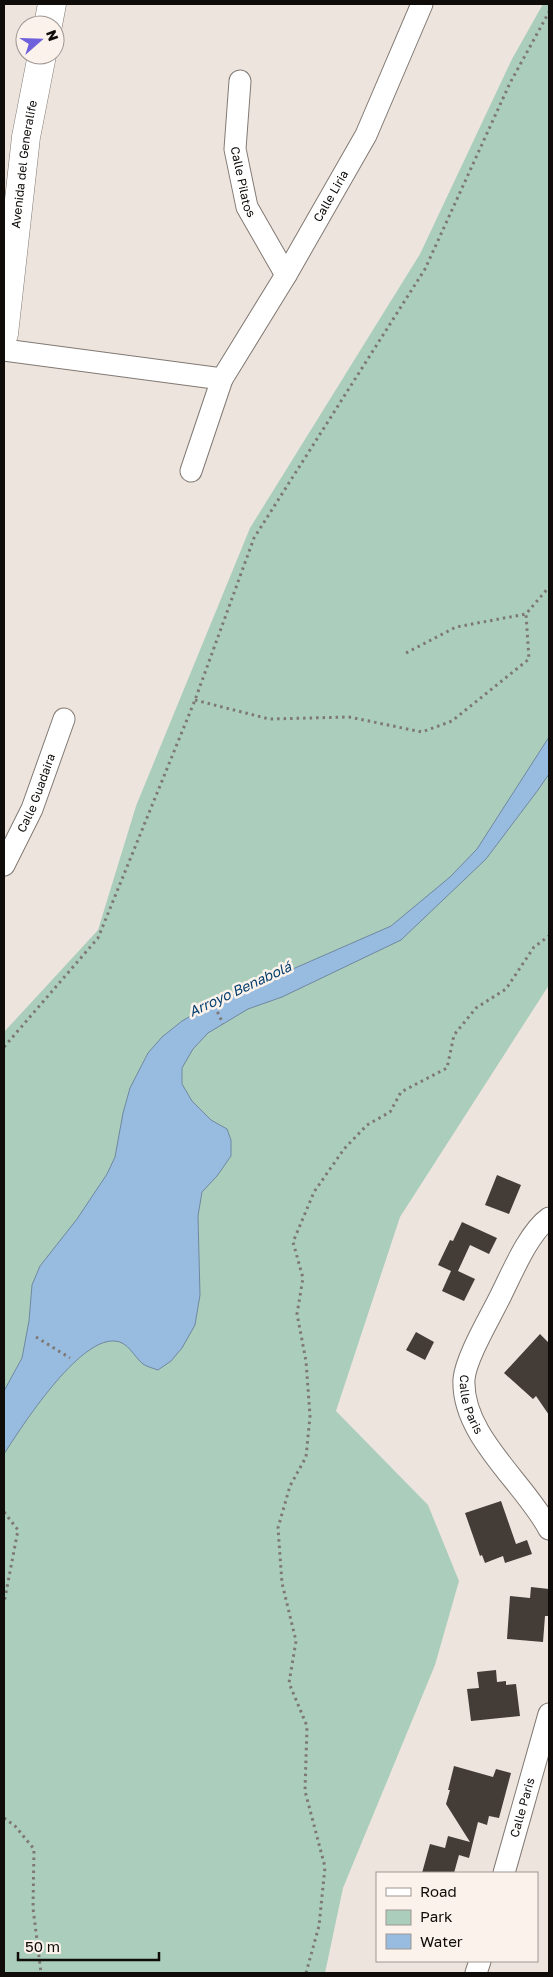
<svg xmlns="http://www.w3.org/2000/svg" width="553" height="1977" font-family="'Golos Text',sans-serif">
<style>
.green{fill:#abcebc}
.water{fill:#98bce0;stroke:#6f87a0}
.building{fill:#433c37}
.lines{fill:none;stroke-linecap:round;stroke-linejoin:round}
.minor-casing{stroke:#817973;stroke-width:23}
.tertiary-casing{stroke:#817973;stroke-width:29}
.path{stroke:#7e7874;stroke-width:3;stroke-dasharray:2.5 4;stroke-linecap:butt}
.minor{stroke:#fff;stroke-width:21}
.tertiary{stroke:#fff;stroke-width:28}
.labels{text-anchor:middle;stroke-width:5;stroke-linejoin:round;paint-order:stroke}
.street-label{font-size:12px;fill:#0f0c0a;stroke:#fbf2eb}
.water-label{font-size:14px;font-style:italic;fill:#07406e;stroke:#fbf2eb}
</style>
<rect width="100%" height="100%" fill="#eee4de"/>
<path class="green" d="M 543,4 L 549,4 L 549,985 L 400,1217 L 336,1411 L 428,1505 L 459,1581 L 435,1665 L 343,1888 L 325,1973 L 4,1973 L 4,1032 L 98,930 L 136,806 L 250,528 L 420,254 L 512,59 Z"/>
<path class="water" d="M 549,737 L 549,774 L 538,790 L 486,859 L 401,940 L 282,997 L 248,1009 L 208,1033 L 193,1049 L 182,1068 L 182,1084 L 192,1101 L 211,1120 L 227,1129 L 231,1140 L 231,1156 L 217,1176 L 202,1192 L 198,1216 L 200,1295 L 195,1325 L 182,1348 L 171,1361 L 158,1370 C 153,1368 147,1367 143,1364 C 134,1357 128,1341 114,1341 C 78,1339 22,1426 4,1454 L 4,1391 L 22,1358 L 29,1321 L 32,1285 L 40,1266 L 77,1219 L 107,1174 L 115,1157 L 123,1113 L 130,1088 L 148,1053 L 162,1037 L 182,1021 L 206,1007 L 391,926 L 450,877 L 477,849 Z"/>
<path class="building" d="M 497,1175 L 521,1185 L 509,1214 L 485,1205 Z
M 462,1222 L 497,1238 L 489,1254 L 470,1245 L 458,1271 L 475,1279 L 464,1301 L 442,1291 L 451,1271 L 438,1265 L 450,1240 L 453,1241 Z
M 416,1332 L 434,1342 L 425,1360 L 406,1350 Z
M 540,1334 L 549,1343 L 549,1415 L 536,1396 L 533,1399 L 504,1373 Z
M 501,1501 L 516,1544 L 527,1540 L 532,1554 L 505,1563 L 503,1556 L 485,1563 L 482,1555 L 480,1556 L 465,1513 Z
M 531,1587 L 549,1589 L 549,1616 L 545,1616 L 543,1642 L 507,1639 L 510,1596 L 530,1598 Z
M 496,1670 L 497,1682 L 506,1681 L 506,1685 L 516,1684 L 520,1716 L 471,1721 L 467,1689 L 479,1688 L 477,1672 Z
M 454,1766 L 493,1777 L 496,1769 L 511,1773 L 499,1818 L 489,1816 L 487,1825 L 478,1822 L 469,1858 L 459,1855 L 454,1873 L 422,1873 L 430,1844 L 445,1848 L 448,1836 L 470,1842 L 446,1804 L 450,1790 L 448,1790 Z"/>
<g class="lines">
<g class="minor-casing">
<g id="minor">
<path id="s1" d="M 240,81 L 235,149 L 247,207 L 286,275"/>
<path d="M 4,350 L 222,379"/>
<path id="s2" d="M 191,471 L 222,379 L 286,275 L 366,135 L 422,4"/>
<path id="s3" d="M 4,865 L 32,809 L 64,719"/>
<path id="s4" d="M 549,1218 C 529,1232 512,1273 501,1295 C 491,1316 466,1357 464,1379 C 461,1435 524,1482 549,1529"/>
<path id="s5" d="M 504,1873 L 549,1714"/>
<path d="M 476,1973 L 480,1961"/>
</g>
</g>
<g class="tertiary-casing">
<g id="tertiary">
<path d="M 48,25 L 52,4"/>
<path id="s6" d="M 4,334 L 26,137 L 42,55"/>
</g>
</g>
<path class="path" d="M 406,653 L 456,627 L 526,614
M 195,700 L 269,719 L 349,717 L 422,732 L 452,721 L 529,659 L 526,614 L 549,587
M 212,1000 L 223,1024
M 4,1047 L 98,938 L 195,700 L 254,538 L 425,269 L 510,83 L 549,12
M 36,1337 L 70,1358
M 4,1512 L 18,1530 L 4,1603
M 4,1818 L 15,1826 L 34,1849 L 33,1908 L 41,1973
M 306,1973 L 319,1926 L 325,1867 L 305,1791 L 307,1726 L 289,1683 L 296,1641 L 282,1583 L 278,1528 L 290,1486 L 306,1457 L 310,1416 L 306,1361 L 297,1314 L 303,1278 L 293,1242 L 314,1192 L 344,1149 L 367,1125 L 390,1112 L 401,1092 L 447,1068 L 454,1035 L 476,1008 L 506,989 L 534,947 L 549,936"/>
<use href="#minor" class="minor"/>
<use href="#tertiary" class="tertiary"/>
</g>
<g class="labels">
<g class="street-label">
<text dy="4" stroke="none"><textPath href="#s6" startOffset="171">Avenida del Generalife</textPath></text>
<text dy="4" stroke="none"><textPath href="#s1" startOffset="102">Calle Pilatos</textPath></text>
<text dy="4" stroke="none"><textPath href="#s2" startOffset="310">Calle Liria</textPath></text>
<text dy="4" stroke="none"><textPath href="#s3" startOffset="79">Calle Guadaira</textPath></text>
<text dy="4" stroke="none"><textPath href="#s4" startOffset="210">Calle Paris</textPath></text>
<text dy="4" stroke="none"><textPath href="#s5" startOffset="68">Calle Paris</textPath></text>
</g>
<g class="water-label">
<text transform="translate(240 989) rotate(-25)" y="5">Arroyo Benabolá</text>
</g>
</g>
<rect width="553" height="1977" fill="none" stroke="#0f0c0a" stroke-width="10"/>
<rect x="376" y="1872" width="162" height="90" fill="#fbf2eb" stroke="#9d9691"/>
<rect x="386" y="1888" width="25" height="8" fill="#ffffff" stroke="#9d9691"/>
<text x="420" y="1897" font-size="15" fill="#0f0c0a">Road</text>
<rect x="386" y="1910" width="25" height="15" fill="#abcebc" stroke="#9d9691"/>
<text x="420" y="1922" font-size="15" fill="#0f0c0a">Park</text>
<rect x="386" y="1934" width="25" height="15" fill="#98bce0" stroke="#9d9691"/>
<text x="420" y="1947" font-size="15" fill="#0f0c0a">Water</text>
<g transform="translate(40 40) rotate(70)"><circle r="24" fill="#fbf2eb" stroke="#9d9691"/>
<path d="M0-4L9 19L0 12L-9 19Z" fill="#6e61db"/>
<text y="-8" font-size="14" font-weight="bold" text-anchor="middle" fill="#0f0c0a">N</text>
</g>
<path d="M18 1952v8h141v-8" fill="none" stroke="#0f0c0a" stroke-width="2.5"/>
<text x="25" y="1952" font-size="15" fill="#0f0c0a" stroke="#fbf2eb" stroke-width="4" paint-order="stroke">50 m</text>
</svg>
